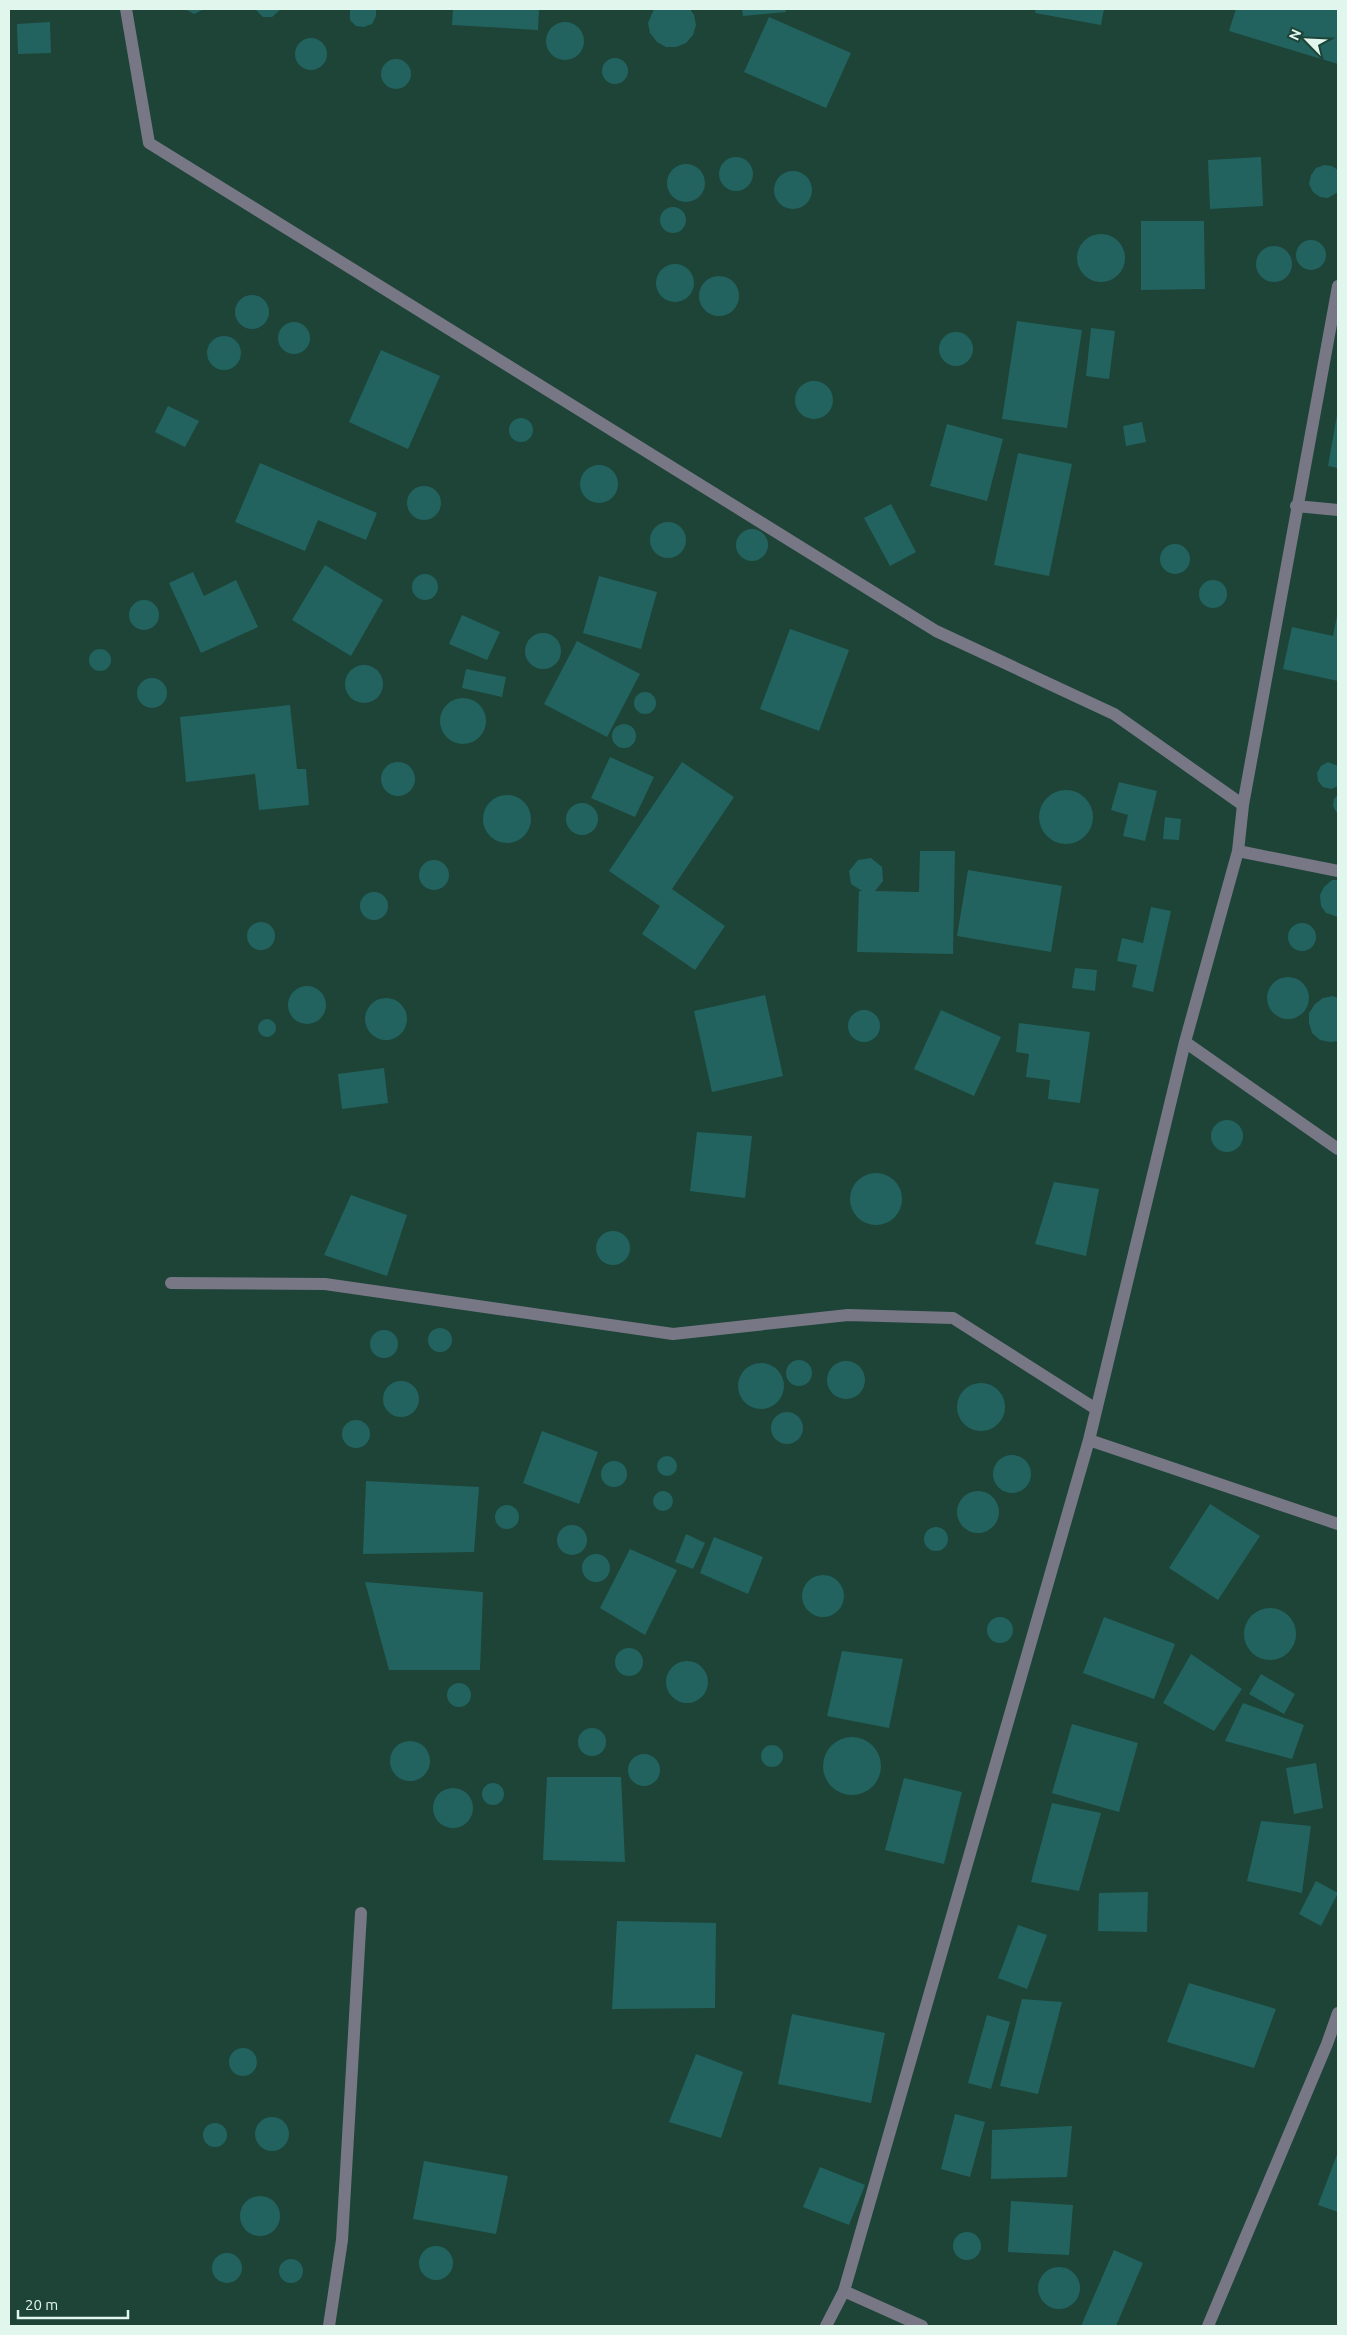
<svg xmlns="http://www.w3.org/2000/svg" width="1347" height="2335" font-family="Ubuntu,sans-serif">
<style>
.building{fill:#22635f}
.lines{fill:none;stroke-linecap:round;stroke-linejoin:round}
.street{stroke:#787786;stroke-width:12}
</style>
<rect width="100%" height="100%" fill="#1d4437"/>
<path class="building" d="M 185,9 L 204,9 L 194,14 Z
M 255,9 L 281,9 L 272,17 L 263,17 Z
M 350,9 L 376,9 L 376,16 L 372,24 L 364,27 L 356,26 L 350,20 Z
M 453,9 L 539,9 L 538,30 L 452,25 Z
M 654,9 L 690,9 L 694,15 L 696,25 L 693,35 L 686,43 L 676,47 L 666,47 L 657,42 L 650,33 L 648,23 Z
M 742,9 L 785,9 L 786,12 L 743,16 Z
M 1036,9 L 1104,9 L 1101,25 L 1035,13 Z
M 1236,9 L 1338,9 L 1338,64 L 1229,31 Z
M 769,17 L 851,53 L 826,108 L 744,72 Z
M546 41a19 19 0 1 1 38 0a19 19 0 1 1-38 0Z
M 50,22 L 51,53 L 18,54 L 17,24 Z
M295 54a16 16 0 1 1 32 0a16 16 0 1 1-32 0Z
M602 71a13 13 0 1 1 26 0a13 13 0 1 1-26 0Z
M381 74a15 15 0 1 1 30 0a15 15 0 1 1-30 0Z
M 1261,157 L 1263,206 L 1210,209 L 1208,160 Z
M719 174a17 17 0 1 1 34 0a17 17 0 1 1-34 0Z
M667 183a19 19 0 1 1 38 0a19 19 0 1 1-38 0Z
M 1324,165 L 1332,166 L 1338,170 L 1338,192 L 1328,198 L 1320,197 L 1313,192 L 1309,184 L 1311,175 L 1316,168 Z
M774 190a19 19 0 1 1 38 0a19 19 0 1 1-38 0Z
M660 220a13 13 0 1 1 26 0a13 13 0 1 1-26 0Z
M 1141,221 L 1204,221 L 1205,289 L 1141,290 Z
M1077 258a24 24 0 1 1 48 0a24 24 0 1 1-48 0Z
M1296 255a15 15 0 1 1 30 0a15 15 0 1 1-30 0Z
M1256 264a18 18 0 1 1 36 0a18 18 0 1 1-36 0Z
M656 283a19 19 0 1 1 38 0a19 19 0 1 1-38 0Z
M699 296a20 20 0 1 1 40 0a20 20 0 1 1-40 0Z
M235 312a17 17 0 1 1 34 0a17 17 0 1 1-34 0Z
M 1017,321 L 1082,330 L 1067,428 L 1002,419 Z
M278 338a16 16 0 1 1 32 0a16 16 0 1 1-32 0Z
M 1091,328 L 1115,331 L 1109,379 L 1086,376 Z
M939 349a17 17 0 1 1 34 0a17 17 0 1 1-34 0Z
M207 353a17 17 0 1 1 34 0a17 17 0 1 1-34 0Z
M 381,350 L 440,376 L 408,449 L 349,422 Z
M795 400a19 19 0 1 1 38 0a19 19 0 1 1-38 0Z
M 168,406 L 199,421 L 185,447 L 155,432 Z
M 1337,415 L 1338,415 L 1338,468 L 1328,466 Z
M509 430a12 12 0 1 1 24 0a12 12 0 1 1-24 0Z
M 1142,422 L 1146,442 L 1126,446 L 1123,426 Z
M 947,424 L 1003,439 L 987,501 L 930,486 Z
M 1018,453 L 1072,464 L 1049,576 L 994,565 Z
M 260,463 L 377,513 L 366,540 L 318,520 L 305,551 L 235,522 Z
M580 484a19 19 0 1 1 38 0a19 19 0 1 1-38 0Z
M407 503a17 17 0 1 1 34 0a17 17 0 1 1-34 0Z
M 891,504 L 916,552 L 890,566 L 864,518 Z
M650 540a18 18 0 1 1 36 0a18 18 0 1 1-36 0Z
M736 545a16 16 0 1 1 32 0a16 16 0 1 1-32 0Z
M1160 559a15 15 0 1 1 30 0a15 15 0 1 1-30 0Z
M 325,565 L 383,600 L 351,656 L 292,620 Z
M 193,572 L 204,596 L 236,580 L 258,627 L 201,653 L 169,583 Z
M412 587a13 13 0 1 1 26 0a13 13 0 1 1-26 0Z
M 599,576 L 657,592 L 641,649 L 583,633 Z
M1199 594a14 14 0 1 1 28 0a14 14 0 1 1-28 0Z
M129 615a15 15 0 1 1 30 0a15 15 0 1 1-30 0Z
M 462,615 L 500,632 L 487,660 L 449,644 Z
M 1337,616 L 1338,681 L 1283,669 L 1292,627 L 1333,636 Z
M 790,629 L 849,650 L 819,731 L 760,709 Z
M525 651a18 18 0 1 1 36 0a18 18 0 1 1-36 0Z
M 577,641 L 640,674 L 607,737 L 544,704 Z
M89 660a11 11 0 1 1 22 0a11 11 0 1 1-22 0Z
M345 684a19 19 0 1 1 38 0a19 19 0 1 1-38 0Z
M 466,669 L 506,677 L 502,697 L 462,688 Z
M137 693a15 15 0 1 1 30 0a15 15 0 1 1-30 0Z
M634 703a11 11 0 1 1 22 0a11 11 0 1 1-22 0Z
M440 721a23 23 0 1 1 46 0a23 23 0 1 1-46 0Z
M 290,705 L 297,769 L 306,769 L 309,805 L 259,810 L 255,774 L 186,782 L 180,717 Z
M612 736a12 12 0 1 1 24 0a12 12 0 1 1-24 0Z
M 610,757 L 654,777 L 635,817 L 591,798 Z
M381 779a17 17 0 1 1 34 0a17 17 0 1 1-34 0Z
M 682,762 L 734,797 L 672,889 L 725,926 L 695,970 L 642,934 L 660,906 L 609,871 Z
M 1328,762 L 1338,766 L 1338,786 L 1331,789 L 1323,787 L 1318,781 L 1317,773 L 1321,766 Z
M 1119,782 L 1157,791 L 1145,841 L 1123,836 L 1128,815 L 1111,810 Z
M1039 817a27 27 0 1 1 54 0a27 27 0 1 1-54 0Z
M 1338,795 L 1338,815 L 1333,806 L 1334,799 Z
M483 819a24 24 0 1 1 48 0a24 24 0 1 1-48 0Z
M566 819a16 16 0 1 1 32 0a16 16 0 1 1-32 0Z
M 1165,817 L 1181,819 L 1179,840 L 1163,839 Z
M 920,851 L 955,851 L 953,954 L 857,952 L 859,891 L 862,891 L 851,884 L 849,871 L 858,860 L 871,858 L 882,867 L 883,881 L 875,891 L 919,892 Z
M419 875a15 15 0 1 1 30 0a15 15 0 1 1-30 0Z
M 968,870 L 1062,886 L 1051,952 L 957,936 Z
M 1332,880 L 1338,880 L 1338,917 L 1326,913 L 1321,906 L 1320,895 L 1324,887 Z
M360 906a14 14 0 1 1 28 0a14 14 0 1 1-28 0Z
M 1151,907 L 1171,911 L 1153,992 L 1132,987 L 1137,965 L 1117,961 L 1122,938 L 1143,943 Z
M247 936a14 14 0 1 1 28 0a14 14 0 1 1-28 0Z
M1288 937a14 14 0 1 1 28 0a14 14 0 1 1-28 0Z
M 1075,968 L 1097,970 L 1095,991 L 1072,988 Z
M1267 998a21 21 0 1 1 42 0a21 21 0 1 1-42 0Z
M288 1005a19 19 0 1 1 38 0a19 19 0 1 1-38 0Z
M 765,995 L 783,1076 L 712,1092 L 694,1011 Z
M 1333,996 L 1338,998 L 1338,1041 L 1330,1042 L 1320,1040 L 1312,1033 L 1309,1023 L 1309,1013 L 1315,1004 L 1323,998 Z
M365 1019a21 21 0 1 1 42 0a21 21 0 1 1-42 0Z
M 941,1010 L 1001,1037 L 974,1096 L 914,1069 Z
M848 1026a16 16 0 1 1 32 0a16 16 0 1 1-32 0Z
M258 1028a9 9 0 1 1 18 0a9 9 0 1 1-18 0Z
M 1019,1023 L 1090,1032 L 1080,1103 L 1048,1099 L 1050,1080 L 1026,1077 L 1029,1054 L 1016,1052 Z
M 384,1068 L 388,1103 L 342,1109 L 338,1074 Z
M1211 1136a16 16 0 1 1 32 0a16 16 0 1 1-32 0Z
M 697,1132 L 752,1136 L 745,1198 L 690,1191 Z
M850 1199a26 26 0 1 1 52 0a26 26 0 1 1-52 0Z
M 1054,1182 L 1099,1189 L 1086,1256 L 1035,1244 Z
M 351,1195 L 407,1215 L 387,1276 L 324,1255 Z
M596 1248a17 17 0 1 1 34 0a17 17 0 1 1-34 0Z
M428 1340a12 12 0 1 1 24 0a12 12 0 1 1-24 0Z
M370 1344a14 14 0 1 1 28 0a14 14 0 1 1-28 0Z
M786 1373a13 13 0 1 1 26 0a13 13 0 1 1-26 0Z
M827 1380a19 19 0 1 1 38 0a19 19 0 1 1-38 0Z
M738 1386a23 23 0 1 1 46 0a23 23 0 1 1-46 0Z
M383 1399a18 18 0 1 1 36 0a18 18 0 1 1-36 0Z
M957 1407a24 24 0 1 1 48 0a24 24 0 1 1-48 0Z
M771 1428a16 16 0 1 1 32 0a16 16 0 1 1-32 0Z
M342 1434a14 14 0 1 1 28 0a14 14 0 1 1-28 0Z
M 542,1431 L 598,1452 L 579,1504 L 523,1483 Z
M993 1474a19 19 0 1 1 38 0a19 19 0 1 1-38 0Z
M657 1466a10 10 0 1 1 20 0a10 10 0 1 1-20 0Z
M601 1474a13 13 0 1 1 26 0a13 13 0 1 1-26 0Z
M 366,1481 L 479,1487 L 474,1552 L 363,1554 Z
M653 1501a10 10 0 1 1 20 0a10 10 0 1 1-20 0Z
M957 1512a21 21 0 1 1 42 0a21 21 0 1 1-42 0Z
M 1210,1504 L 1260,1536 L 1218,1600 L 1169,1568 Z
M495 1517a12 12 0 1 1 24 0a12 12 0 1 1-24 0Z
M557 1540a15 15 0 1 1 30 0a15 15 0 1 1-30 0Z
M924 1539a12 12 0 1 1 24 0a12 12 0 1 1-24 0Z
M 686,1534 L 705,1543 L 693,1569 L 675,1562 Z
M 714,1537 L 763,1557 L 748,1594 L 700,1573 Z
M 630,1549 L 677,1570 L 645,1635 L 600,1608 Z
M582 1568a14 14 0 1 1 28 0a14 14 0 1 1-28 0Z
M802 1596a21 21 0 1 1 42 0a21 21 0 1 1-42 0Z
M 365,1582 L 483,1592 L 480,1670 L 389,1670 Z
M1244 1634a26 26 0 1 1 52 0a26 26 0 1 1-52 0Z
M 1104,1617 L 1175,1644 L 1154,1699 L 1083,1673 Z
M987 1630a13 13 0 1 1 26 0a13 13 0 1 1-26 0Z
M615 1662a14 14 0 1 1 28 0a14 14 0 1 1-28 0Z
M 842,1651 L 903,1659 L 889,1728 L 827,1716 Z
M 1191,1654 L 1242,1689 L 1214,1731 L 1163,1703 Z
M666 1682a21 21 0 1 1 42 0a21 21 0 1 1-42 0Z
M 1261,1674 L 1295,1694 L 1284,1714 L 1249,1694 Z
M447 1695a12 12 0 1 1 24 0a12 12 0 1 1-24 0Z
M 1243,1703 L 1304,1725 L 1292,1759 L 1225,1741 Z
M 1072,1724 L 1138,1743 L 1119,1812 L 1052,1793 Z
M578 1742a14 14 0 1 1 28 0a14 14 0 1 1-28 0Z
M823 1766a29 29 0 1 1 58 0a29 29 0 1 1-58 0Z
M390 1761a20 20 0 1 1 40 0a20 20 0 1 1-40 0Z
M761 1756a11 11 0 1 1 22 0a11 11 0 1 1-22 0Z
M628 1770a16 16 0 1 1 32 0a16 16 0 1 1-32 0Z
M 1316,1763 L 1323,1808 L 1294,1814 L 1286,1768 Z
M 547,1777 L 621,1777 L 625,1862 L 543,1860 Z
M 904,1778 L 962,1792 L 944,1864 L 885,1850 Z
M482 1794a11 11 0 1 1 22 0a11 11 0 1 1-22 0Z
M433 1808a20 20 0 1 1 40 0a20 20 0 1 1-40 0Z
M 1052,1803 L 1101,1813 L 1079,1891 L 1031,1882 Z
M 1261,1821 L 1311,1826 L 1302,1893 L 1247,1881 Z
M 1316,1881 L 1338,1893 L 1321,1926 L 1299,1914 Z
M 1148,1892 L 1147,1932 L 1098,1931 L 1099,1893 Z
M 617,1921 L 716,1923 L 715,2008 L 612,2009 Z
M 1018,1925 L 1047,1935 L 1027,1989 L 998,1978 Z
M 1189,1983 L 1276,2009 L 1254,2068 L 1167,2042 Z
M 1022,1999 L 1062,2002 L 1038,2094 L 1000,2086 Z
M 792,2014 L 885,2033 L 871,2103 L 778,2084 Z
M 987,2015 L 1010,2022 L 991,2089 L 968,2083 Z
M229 2062a14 14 0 1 1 28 0a14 14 0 1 1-28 0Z
M 696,2054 L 743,2072 L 721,2138 L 669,2122 Z
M 955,2114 L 985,2122 L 970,2177 L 941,2169 Z
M255 2134a17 17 0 1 1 34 0a17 17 0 1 1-34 0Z
M203 2135a12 12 0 1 1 24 0a12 12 0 1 1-24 0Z
M 1072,2126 L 1067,2177 L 991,2179 L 992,2130 Z
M 1338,2152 L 1338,2212 L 1318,2205 Z
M 424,2161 L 508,2176 L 496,2234 L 413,2219 Z
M 820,2167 L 865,2185 L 849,2225 L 803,2207 Z
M240 2216a20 20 0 1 1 40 0a20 20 0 1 1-40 0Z
M 1011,2201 L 1073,2205 L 1069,2255 L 1008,2252 Z
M953 2246a14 14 0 1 1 28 0a14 14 0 1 1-28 0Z
M419 2263a17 17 0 1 1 34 0a17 17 0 1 1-34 0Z
M 1114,2250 L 1143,2263 L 1116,2326 L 1081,2326 Z
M212 2268a15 15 0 1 1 30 0a15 15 0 1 1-30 0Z
M279 2271a12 12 0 1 1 24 0a12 12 0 1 1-24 0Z
M1038 2288a21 21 0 1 1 42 0a21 21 0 1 1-42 0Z"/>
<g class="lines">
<path class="street" d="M 126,9 L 149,143 L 936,631 L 1114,714 L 1243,805
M 1296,506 L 1338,510
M 1238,851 L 1338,871
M 1185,1042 L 1338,1149
M 171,1283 L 325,1284 L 673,1334 L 848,1315 L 953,1318 L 1096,1409
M 1089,1440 L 1338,1524
M 844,2291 L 922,2326
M 329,2326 L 342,2240 L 361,1913
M 826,2326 L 844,2291 L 1089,1440 L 1185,1042 L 1238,851 L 1243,805 L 1338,286
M 1208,2326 L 1327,2044 L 1338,2013"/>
</g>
<rect width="1347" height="2335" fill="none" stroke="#e1f7ee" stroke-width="20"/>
<g transform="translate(1307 40) rotate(294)" stroke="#1d4437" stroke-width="4" paint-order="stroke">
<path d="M0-4L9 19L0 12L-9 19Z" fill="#e1f7ee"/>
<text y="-8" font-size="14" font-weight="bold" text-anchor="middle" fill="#e1f7ee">N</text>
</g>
<path d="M18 2310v8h110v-8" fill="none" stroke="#e1f7ee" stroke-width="2.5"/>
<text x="25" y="2310" font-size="15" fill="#e1f7ee" stroke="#1d4437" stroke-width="4" paint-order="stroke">20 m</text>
</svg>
